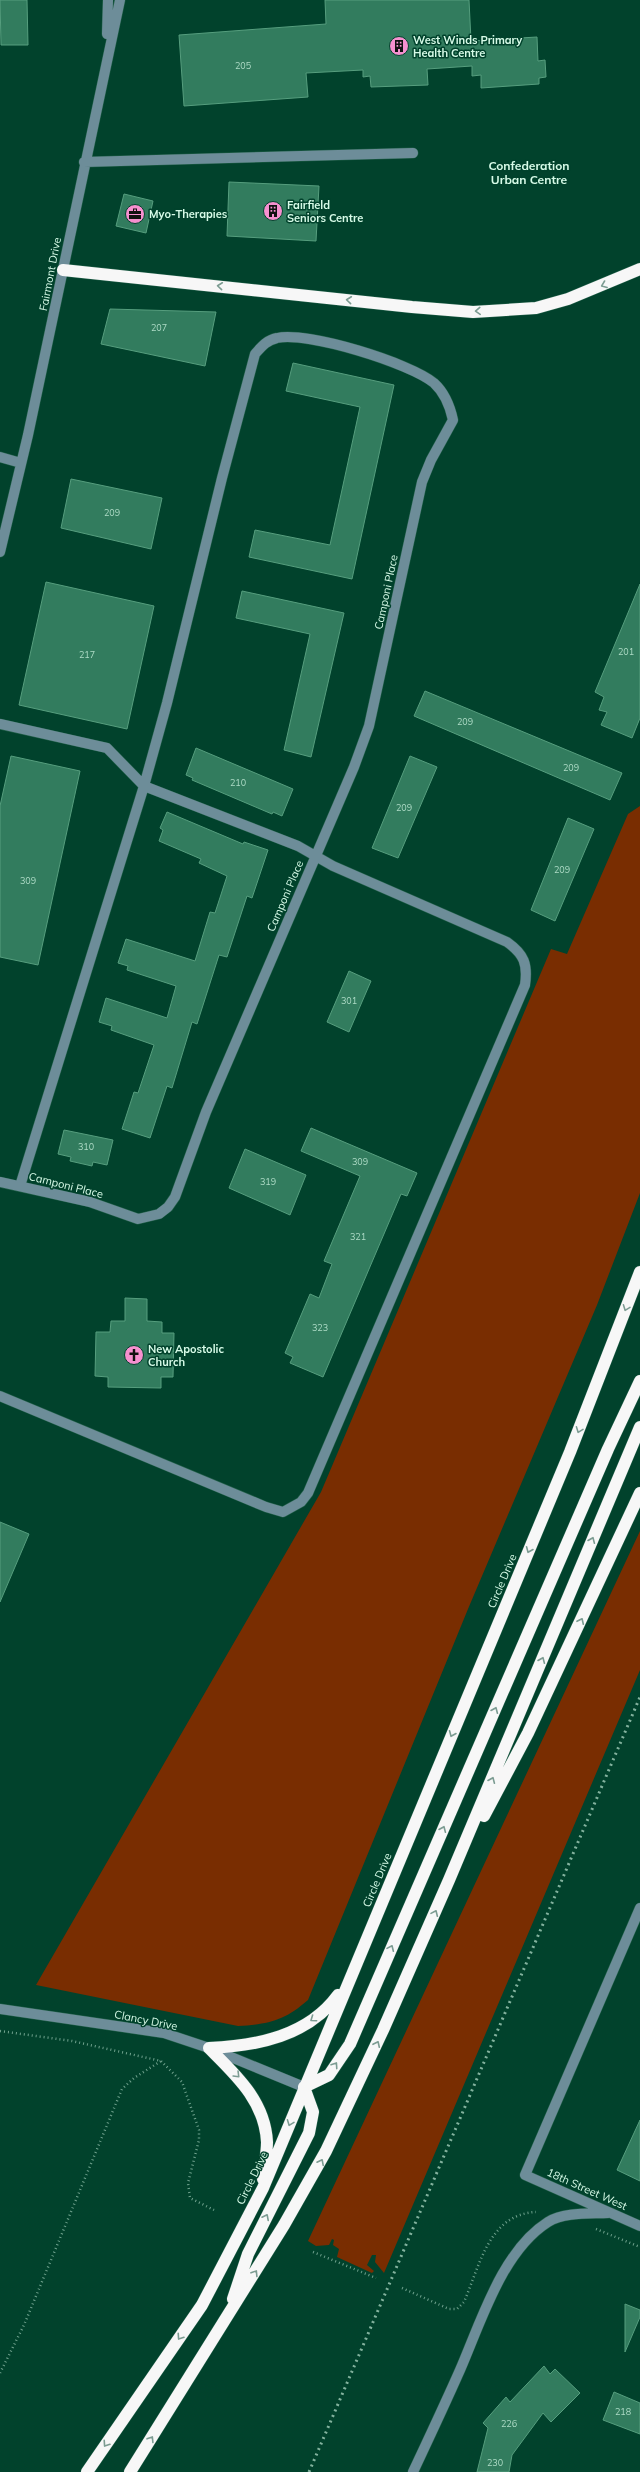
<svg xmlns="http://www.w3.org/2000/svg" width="640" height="2472" font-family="Mulish,sans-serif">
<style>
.green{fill:#792d01}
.building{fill:#327c5e;stroke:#569e7e}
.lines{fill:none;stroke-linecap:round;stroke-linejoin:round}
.minor-casing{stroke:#23604a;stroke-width:11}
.highway-casing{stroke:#23604a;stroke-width:13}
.path{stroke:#6fa18d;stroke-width:2.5;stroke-dasharray:1 3;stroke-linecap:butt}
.minor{stroke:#6d8d99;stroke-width:10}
.highway{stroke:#f7f7f7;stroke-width:12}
.rail{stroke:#83b29e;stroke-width:3;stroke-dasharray:2 4;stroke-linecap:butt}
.oneway{stroke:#7c9c92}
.labels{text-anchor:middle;stroke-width:3;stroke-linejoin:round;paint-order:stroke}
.number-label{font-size:9px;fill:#aedbc6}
.poi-label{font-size:11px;font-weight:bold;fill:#d7fbe8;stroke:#01422c;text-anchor:start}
.street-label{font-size:11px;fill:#d7fbe8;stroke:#01422c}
.neighbourhood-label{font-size:12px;font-weight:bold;fill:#d7fbe8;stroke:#01422c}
</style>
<rect width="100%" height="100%" fill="#01422c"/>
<path class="green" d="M 640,806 L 640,1193 L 597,1305 L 468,1609 L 308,2000 C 284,2021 269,2024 238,2026 L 36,1985 L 321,1492 L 551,949 L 567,954 L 628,814 Z
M 640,1531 L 640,1670 L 384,2273 L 375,2262 L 376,2255 L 372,2255 L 367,2265 L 374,2271 L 372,2273 L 337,2257 L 339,2249 L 333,2245 L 334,2240 L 332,2239 L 329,2245 L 316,2246 L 308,2241 Z"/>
<path class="building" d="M 0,0 L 27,0 L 28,45 L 1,45 Z
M 325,0 L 469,0 L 471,41 L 537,37 L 538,61 L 545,60 L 546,77 L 539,78 L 539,84 L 481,88 L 481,75 L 472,76 L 472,66 L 427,69 L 428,85 L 371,87 L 370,76 L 363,77 L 363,70 L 306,73 L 308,97 L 184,106 L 179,35 L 326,24 Z
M 229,182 L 319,186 L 316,241 L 227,236 Z
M 124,194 L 153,201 L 146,233 L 116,226 Z
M 110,309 L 216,312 L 205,366 L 101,344 Z
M 293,363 L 394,385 L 352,579 L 249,557 L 255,530 L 330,545 L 360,407 L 286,391 Z
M 71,479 L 162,498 L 151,549 L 61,528 Z
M 46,582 L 154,606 L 127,729 L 19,705 Z
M 640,584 L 640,718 L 632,738 L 601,725 L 607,712 L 599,710 L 604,697 L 595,692 Z
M 242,591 L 344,613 L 311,757 L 284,750 L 310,634 L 236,618 Z
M 425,691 L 622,773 L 610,800 L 414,716 Z
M 196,748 L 293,789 L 282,816 L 273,812 L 272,814 L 192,780 L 193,778 L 186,775 Z
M 11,756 L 80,771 L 38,965 L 0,957 L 0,806 Z
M 410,756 L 437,767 L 398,858 L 372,848 Z
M 167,812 L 243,844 L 244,842 L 268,850 L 252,898 L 247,896 L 227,957 L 219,955 L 197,1024 L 192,1022 L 172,1088 L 167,1086 L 150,1138 L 122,1129 L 134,1092 L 138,1093 L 154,1045 L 111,1030 L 112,1026 L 99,1022 L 106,998 L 167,1018 L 176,986 L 127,970 L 128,966 L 118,963 L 126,939 L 195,961 L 210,912 L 215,913 L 227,876 L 199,863 L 201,859 L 159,841 L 163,830 L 160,828 Z
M 568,818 L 594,829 L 555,921 L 531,910 Z
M 349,971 L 371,981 L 349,1032 L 327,1022 Z
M 311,1128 L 417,1173 L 407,1196 L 401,1194 L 323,1377 L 290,1363 L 293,1357 L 285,1353 L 310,1294 L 319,1298 L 332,1264 L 324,1261 L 360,1176 L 301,1151 Z
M 64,1130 L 113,1140 L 107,1165 L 93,1162 L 92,1166 L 70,1161 L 71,1157 L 58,1154 Z
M 245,1149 L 306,1175 L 290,1215 L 229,1188 Z
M 125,1298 L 147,1299 L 147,1321 L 162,1322 L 162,1333 L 174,1333 L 173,1377 L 161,1377 L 161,1388 L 108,1387 L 108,1377 L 95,1376 L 96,1332 L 110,1332 L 111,1321 L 125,1321 Z
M 0,1522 L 29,1534 L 0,1602 Z
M 640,2120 L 640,2181 L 617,2170 Z
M 625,2304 L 640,2310 L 640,2317 L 625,2352 Z
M 544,2366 L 550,2374 L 555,2369 L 580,2393 L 551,2422 L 543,2413 L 512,2455 L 509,2472 L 477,2472 L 488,2428 L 483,2423 L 506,2397 L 510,2402 Z
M 614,2392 L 640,2403 L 640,2434 L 603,2420 Z"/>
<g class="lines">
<g class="minor-casing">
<path id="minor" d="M 107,34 L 108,0
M 84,162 L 413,153
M 0,457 L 21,463
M 0,552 L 28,435 L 120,0
M 0,724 L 107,748 L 144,786 L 298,846 L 333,866 L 507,942 C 524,954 528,964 525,985 L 308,1493 L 301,1502 L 283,1512 L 266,1507 L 0,1396
M 0,1182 L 90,1202 L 138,1219 L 159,1214 L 168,1207 L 175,1197 L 206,1112 L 354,767 L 369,726 L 422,482 L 431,460 L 453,420 C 450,406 445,393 434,383 C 410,363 307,331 277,338 C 267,340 262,346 255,354 L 222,478 L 167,703 L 144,786 L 20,1186
M 640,1908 L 525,2175 L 640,2226
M 0,2009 L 164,2033 L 209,2048 L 304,2087
M 413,2472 C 429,2438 445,2404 460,2370 C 481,2322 502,2251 548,2222 C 564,2212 590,2214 608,2213"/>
</g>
<g class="highway-casing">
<path id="highway" d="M 63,270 L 412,307 L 473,312 L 536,308 L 568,299 L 640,269
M 484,1816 L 528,1733 L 640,1493
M 209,2048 C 257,2046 308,2036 338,1995
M 209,2048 C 236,2075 265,2101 267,2142 C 267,2154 264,2167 263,2179
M 304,2087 L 329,2075 L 350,2044 L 608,1449 L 640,1381
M 233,2299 L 248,2254 L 309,2133 L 313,2112 L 304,2087
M 87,2472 L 202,2305 L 263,2188 L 570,1452 L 640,1272
M 130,2472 L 284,2225 L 326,2151 L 383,2030 L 449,1880 L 640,1427"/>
</g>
<path class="path" d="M 0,2031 L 72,2041 L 161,2061 L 182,2082 L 199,2130 L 199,2140 L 188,2183 L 190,2198 L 214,2210
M 596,2229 L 640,2247
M 313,2252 L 376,2278
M 402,2288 L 449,2309 L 457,2309 L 464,2302 C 480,2265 489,2214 536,2212
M 0,2373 L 24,2325 L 122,2089 L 134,2078 L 161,2061"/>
<use href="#minor" class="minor"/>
<use href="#highway" class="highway"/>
<path class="rail" d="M 309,2472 L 640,1697"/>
</g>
<defs><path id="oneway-chevron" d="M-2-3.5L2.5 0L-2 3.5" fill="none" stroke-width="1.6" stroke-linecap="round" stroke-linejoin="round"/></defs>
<g class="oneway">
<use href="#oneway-chevron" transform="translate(604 285) rotate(159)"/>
<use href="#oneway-chevron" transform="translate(220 286) rotate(-174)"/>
<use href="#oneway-chevron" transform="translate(349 300) rotate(-174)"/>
<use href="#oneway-chevron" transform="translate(478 311) rotate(177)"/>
<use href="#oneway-chevron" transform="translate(626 1308) rotate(111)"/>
<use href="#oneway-chevron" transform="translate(579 1430) rotate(111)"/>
<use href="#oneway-chevron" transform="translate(592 1540) rotate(-67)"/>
<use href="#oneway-chevron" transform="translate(529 1550) rotate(113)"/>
<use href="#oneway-chevron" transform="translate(581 1621) rotate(-65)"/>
<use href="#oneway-chevron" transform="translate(542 1660) rotate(-67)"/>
<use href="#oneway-chevron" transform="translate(495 1710) rotate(-67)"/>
<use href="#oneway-chevron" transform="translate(452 1734) rotate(113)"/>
<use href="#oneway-chevron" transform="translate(492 1780) rotate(-67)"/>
<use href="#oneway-chevron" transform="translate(443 1829) rotate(-67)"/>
<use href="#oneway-chevron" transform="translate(435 1913) rotate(-66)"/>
<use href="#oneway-chevron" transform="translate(391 1948) rotate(-66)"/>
<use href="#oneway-chevron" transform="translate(313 2019) rotate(145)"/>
<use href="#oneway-chevron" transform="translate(377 2044) rotate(-65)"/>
<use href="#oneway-chevron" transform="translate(335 2065) rotate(-56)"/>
<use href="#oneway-chevron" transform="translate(237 2075) rotate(45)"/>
<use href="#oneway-chevron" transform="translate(290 2123) rotate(111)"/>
<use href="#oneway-chevron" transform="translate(321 2162) rotate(-63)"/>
<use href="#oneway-chevron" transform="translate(266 2217) rotate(-63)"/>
<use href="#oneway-chevron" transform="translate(255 2273) rotate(-58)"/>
<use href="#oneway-chevron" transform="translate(180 2337) rotate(124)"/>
<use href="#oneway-chevron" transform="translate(151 2439) rotate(-58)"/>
<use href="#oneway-chevron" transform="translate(106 2444) rotate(124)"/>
</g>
<defs>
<g id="building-disc" transform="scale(1)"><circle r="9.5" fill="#f690cf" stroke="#01422c"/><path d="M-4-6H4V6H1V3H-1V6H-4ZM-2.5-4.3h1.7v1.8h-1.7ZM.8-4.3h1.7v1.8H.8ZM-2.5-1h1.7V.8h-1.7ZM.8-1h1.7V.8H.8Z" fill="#111"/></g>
<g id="office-disc" transform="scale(1)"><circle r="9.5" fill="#f690cf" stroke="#01422c"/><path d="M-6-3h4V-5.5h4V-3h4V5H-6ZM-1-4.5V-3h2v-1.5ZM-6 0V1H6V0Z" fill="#111"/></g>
<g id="church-disc" transform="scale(1)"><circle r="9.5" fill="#f690cf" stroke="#01422c"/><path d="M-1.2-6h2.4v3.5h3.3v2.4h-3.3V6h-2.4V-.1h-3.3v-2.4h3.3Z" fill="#111"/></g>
</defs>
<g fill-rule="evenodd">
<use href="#building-disc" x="399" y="46"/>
<use href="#building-disc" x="273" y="211"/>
<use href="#office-disc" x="135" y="214"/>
<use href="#church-disc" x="134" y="1355"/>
</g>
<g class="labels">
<g class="number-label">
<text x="243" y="69">205</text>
<text x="159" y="331">207</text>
<text x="112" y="516">209</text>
<text x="626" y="655">201</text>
<text x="87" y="658">217</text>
<text x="465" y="725">209</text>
<text x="571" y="771">209</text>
<text x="238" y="786">210</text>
<text x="404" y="811">209</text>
<text x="562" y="873">209</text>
<text x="28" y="884">309</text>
<text x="349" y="1004">301</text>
<text x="86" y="1150">310</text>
<text x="360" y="1165">309</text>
<text x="268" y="1185">319</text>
<text x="358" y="1240">321</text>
<text x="320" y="1331">323</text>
<text x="623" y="2415">218</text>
<text x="509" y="2427">226</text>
<text x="495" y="2466">230</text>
</g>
<g class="poi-label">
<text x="413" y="44">West Winds Primary<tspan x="413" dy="13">Health Centre</tspan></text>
<text x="287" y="209">Fairfield<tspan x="287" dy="13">Seniors Centre</tspan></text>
<text x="149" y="218">Myo-Therapies</text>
<text x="148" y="1353">New Apostolic<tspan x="148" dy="13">Church</tspan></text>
</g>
<g class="street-label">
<text transform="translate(50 274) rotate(-79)" y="4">Fairmont Drive</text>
<text transform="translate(386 592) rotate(-78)" y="4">Camponi Place</text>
<text transform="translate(285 896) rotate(-67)" y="4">Camponi Place</text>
<text transform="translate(66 1185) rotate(14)" y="4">Camponi Place</text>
<text transform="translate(502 1581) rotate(-67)" y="4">Circle Drive</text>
<text transform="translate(377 1880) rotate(-67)" y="4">Circle Drive</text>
<text transform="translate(146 2020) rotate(11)" y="4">Clancy Drive</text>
<text transform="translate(252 2178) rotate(-64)" y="4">Circle Drive</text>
<text transform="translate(587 2189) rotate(24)" y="4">18th Street West</text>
</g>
<g class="neighbourhood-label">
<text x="529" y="170">Confederation<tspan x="529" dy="14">Urban Centre</tspan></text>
</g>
</g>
</svg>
